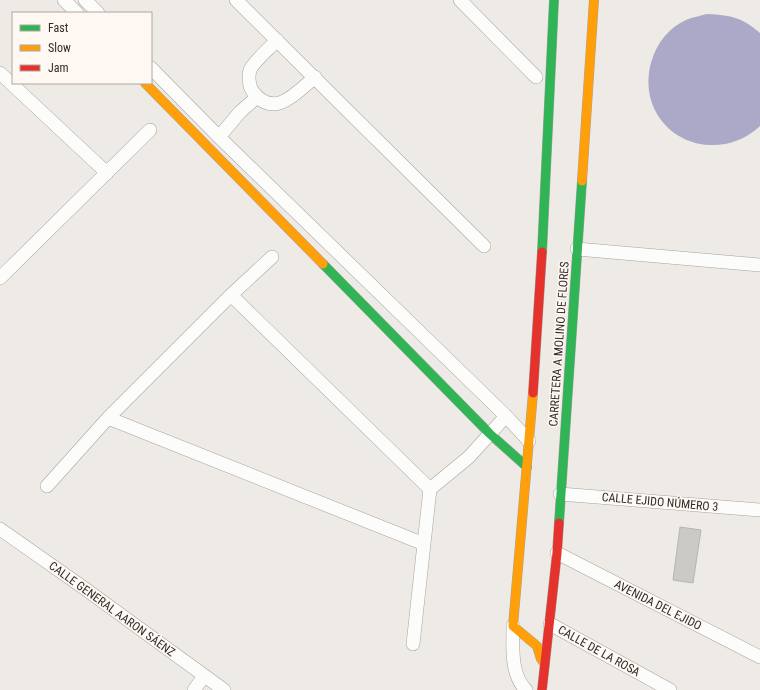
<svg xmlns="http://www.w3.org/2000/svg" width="760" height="690" font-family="'Roboto Condensed',sans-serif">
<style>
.water{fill:#aca8c8}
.building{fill:#cccac7;stroke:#b7b5b1}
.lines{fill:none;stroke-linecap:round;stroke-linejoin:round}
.street-casing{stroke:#a6a3a0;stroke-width:14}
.fast-casing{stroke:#a6a3a0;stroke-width:10}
.slow-casing{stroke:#a6a3a0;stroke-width:10}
.jam-casing{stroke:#a6a3a0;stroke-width:10}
.street{stroke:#fcfcfb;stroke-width:13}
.fast{stroke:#30b455;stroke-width:9}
.slow{stroke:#ff9f0a;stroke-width:9}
.jam{stroke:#e5322d;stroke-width:9}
.labels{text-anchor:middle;stroke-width:3;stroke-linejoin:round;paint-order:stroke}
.street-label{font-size:12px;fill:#2f2c29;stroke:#fff8f2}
</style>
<rect width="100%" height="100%" fill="#eeebe6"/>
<path class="water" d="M 707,14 C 730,15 742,17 760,33 L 760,126 C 730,155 679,151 657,114 C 638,82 652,35 686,20 C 693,17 700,16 707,14 Z"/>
<path class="building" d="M 680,527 L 701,530 L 693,583 L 673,580 Z"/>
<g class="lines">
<g class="street-casing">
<path id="street" d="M 64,0 L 77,13
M 85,0 L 98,13
M 236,0 L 484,246
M 460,0 L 536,77
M 277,40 C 270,48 254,61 250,70 C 248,77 249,88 254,93 C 275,119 297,92 315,77
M 151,68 L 219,137 L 506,416 L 529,441
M 0,73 L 107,173
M 219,137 L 240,112 L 257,97
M 577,249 L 760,265
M 0,278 L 150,130
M 231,295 L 430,489
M 108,418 L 424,544
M 47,486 L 108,418 L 231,295 L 272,257
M 560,494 L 760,510
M 0,529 L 84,588 L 224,690
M 557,553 L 760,657
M 550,624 L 670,690
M 513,626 C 513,646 510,674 526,690
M 413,644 L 430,489 L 469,457 L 506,416
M 194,690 L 204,676"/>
</g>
<g class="fast-casing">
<path id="fast" d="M 542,252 L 554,0
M 323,264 L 490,434 L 527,467
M 559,523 L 582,181"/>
</g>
<g class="slow-casing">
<path id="slow" d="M 145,83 L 323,264
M 582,181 L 594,0
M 533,393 L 513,626 L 537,646 L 541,659 L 545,664"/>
</g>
<g class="jam-casing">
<path id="jam" d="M 533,393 L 542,252
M 542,690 L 557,553 L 559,523"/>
</g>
<use href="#street" class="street"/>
<use href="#fast" class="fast"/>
<use href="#slow" class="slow"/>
<use href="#jam" class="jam"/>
</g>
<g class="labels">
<g class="street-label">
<text transform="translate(559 344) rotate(-86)" y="4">CARRETERA A MOLINO DE FLORES</text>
<text transform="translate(660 502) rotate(5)" y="4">CALLE EJIDO NÚMERO 3</text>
<text transform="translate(658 605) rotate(27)" y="4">AVENIDA DEL EJIDO</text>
<text transform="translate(112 609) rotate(36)" y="4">CALLE GENERAL AARON SÁENZ</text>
<text transform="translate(599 651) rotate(29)" y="4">CALLE DE LA ROSA</text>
</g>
</g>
<rect x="12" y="12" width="140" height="72" fill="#fff8f2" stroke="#aca6a2"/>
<rect x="20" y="25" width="20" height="6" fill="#30b455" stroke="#aca6a2"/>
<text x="48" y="32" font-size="12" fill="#2f2c29">Fast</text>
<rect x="20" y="45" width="20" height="6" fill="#ff9f0a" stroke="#aca6a2"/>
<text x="48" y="52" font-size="12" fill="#2f2c29">Slow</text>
<rect x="20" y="65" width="20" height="6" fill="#e5322d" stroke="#aca6a2"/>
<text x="48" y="72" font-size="12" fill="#2f2c29">Jam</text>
</svg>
